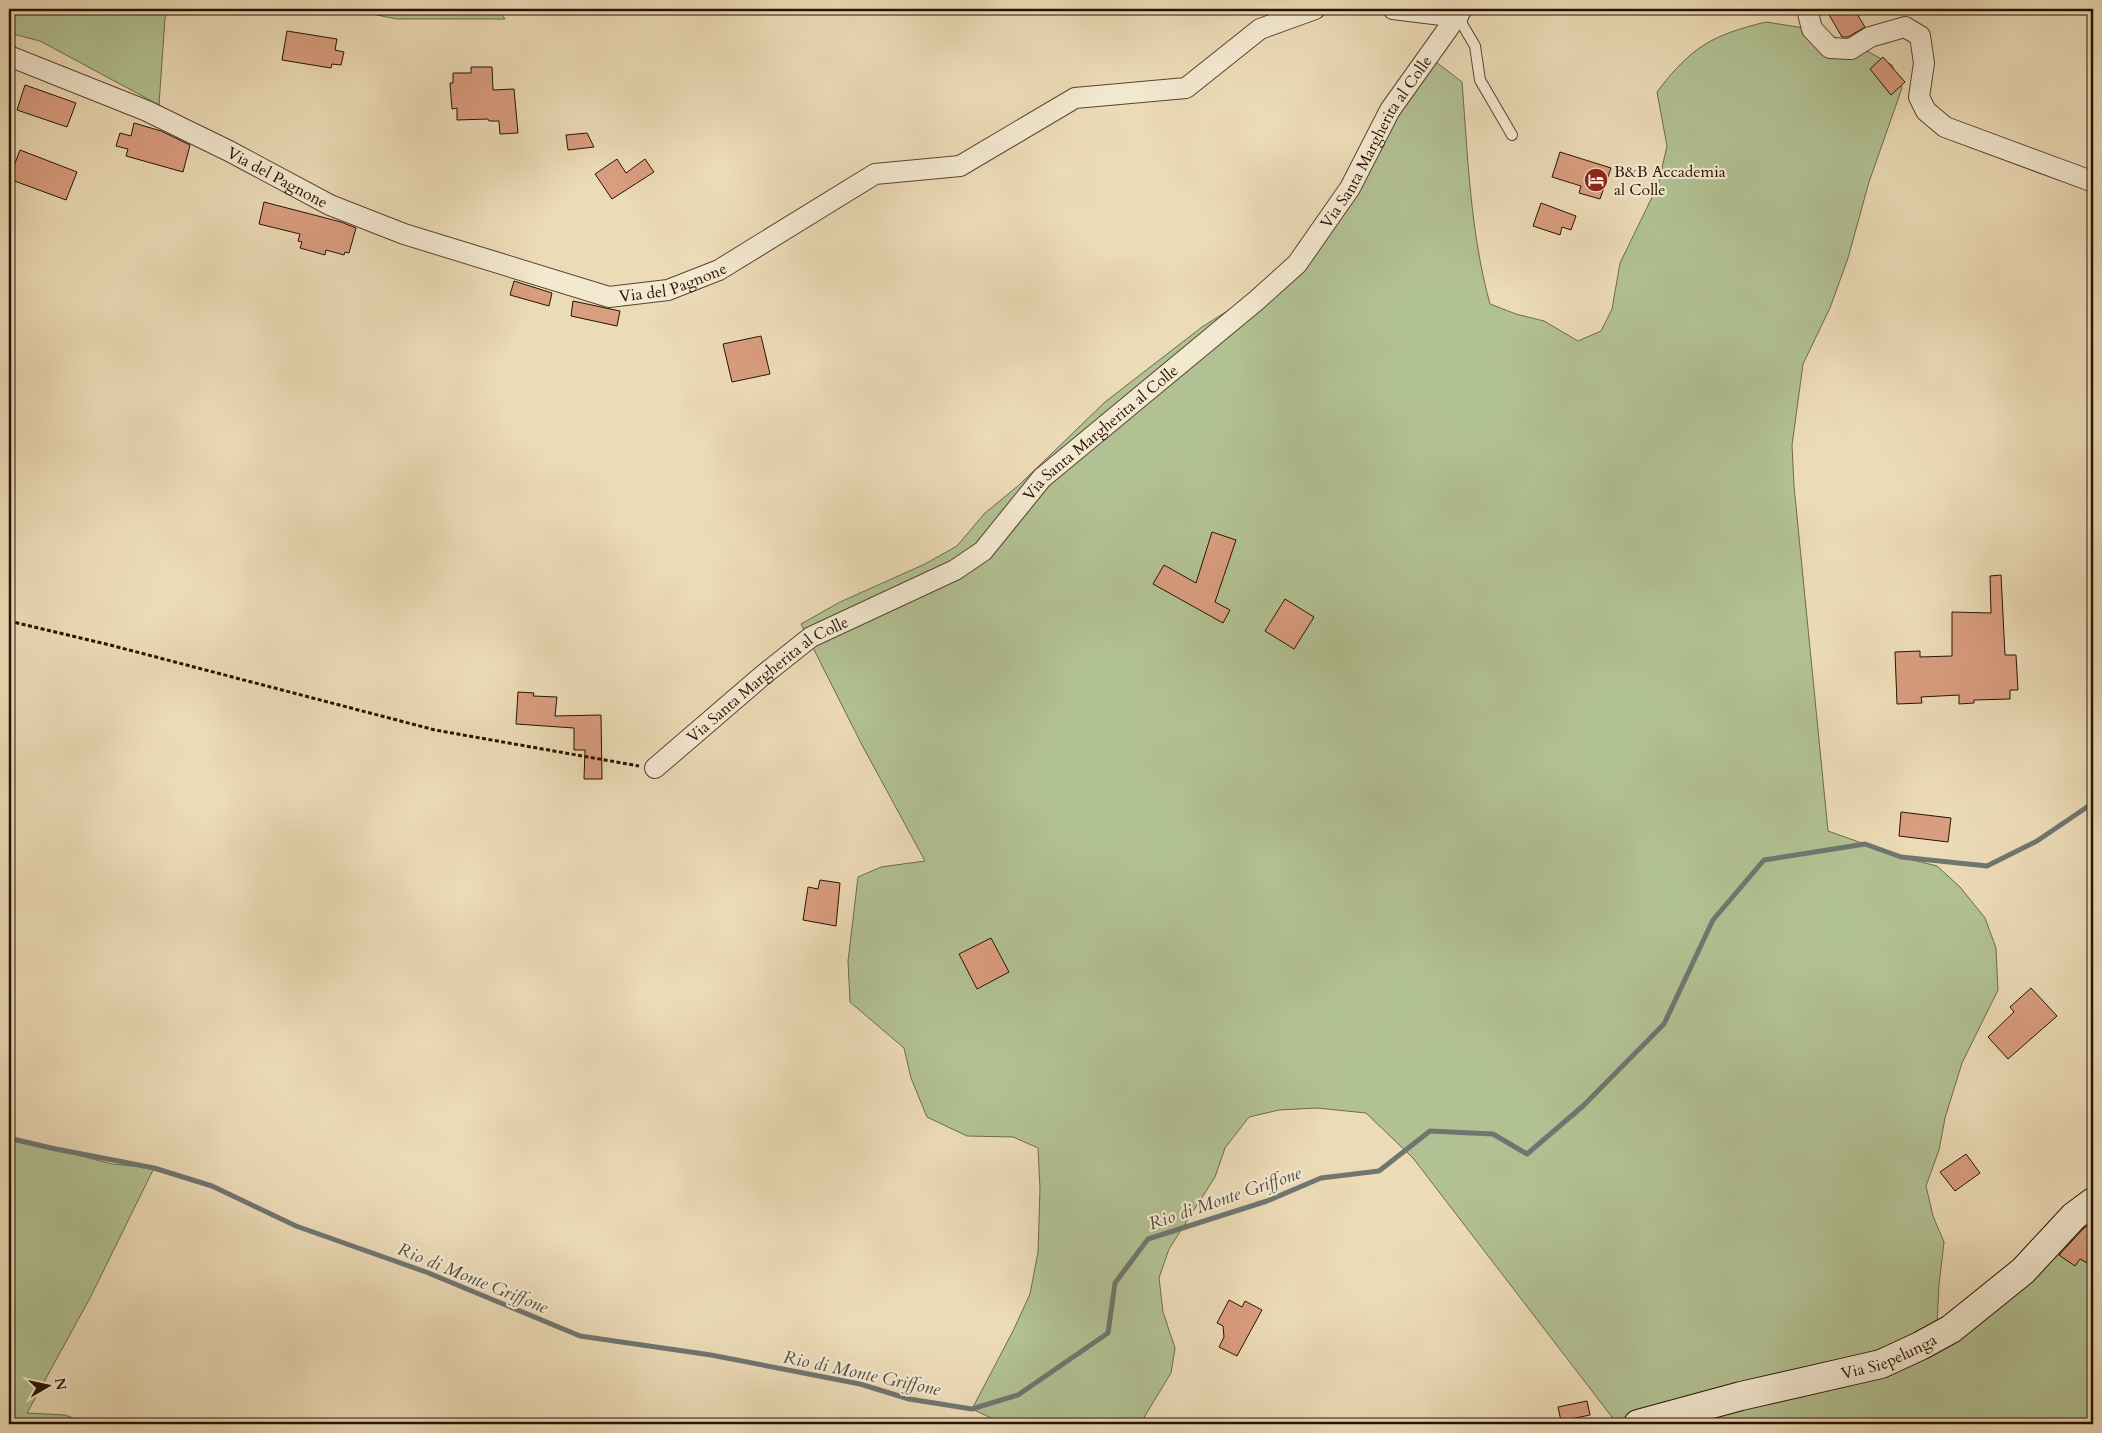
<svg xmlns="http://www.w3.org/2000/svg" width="2102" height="1433" font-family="Cardo,serif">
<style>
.green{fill:#b2c193;stroke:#6c6a4b}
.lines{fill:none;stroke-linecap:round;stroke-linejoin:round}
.stream{stroke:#6f7671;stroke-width:5}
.building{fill:#d99d7f;stroke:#271203}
.lane-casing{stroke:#584430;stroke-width:12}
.street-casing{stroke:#584430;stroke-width:22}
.secondary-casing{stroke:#271203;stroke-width:30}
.path{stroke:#271203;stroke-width:3;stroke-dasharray:4 2.5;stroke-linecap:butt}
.lane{stroke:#f3e8d0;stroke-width:10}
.street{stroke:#f3e8d0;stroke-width:20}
.secondary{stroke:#f3e8d0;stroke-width:28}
.labels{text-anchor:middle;stroke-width:4.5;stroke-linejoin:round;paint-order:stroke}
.street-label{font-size:16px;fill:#271203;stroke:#f3e8d0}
.poi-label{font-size:16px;fill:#271203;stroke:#f3e8d0;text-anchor:start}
.water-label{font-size:18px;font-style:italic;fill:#514c43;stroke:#f3e8d0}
</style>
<rect width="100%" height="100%" fill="#ecdbb7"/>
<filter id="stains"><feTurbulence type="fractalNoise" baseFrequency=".004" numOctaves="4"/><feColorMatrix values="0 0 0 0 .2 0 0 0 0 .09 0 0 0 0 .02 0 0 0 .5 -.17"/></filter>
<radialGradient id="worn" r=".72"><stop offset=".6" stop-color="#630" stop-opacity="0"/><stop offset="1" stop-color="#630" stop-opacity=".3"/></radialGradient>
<path class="green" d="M 9,9 L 169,9 L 165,18 L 159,105 L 40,41 L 9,33 Z
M 346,9 L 498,9 L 505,19 L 397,19 Z
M 1766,22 L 1804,28 L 1829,35 L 1862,48 L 1892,65 L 1902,88 L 1869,182 L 1848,258 L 1830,308 L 1803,364 L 1792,445 L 1794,486 L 1828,831 L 1901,857 L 1937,866 L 1960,887 L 1985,918 L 1996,948 L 1998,990 L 1962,1063 L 1945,1118 L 1939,1150 L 1926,1186 L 1933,1216 L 1944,1242 L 1939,1285 L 1937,1324 L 1877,1350 L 1615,1421 L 1413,1158 L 1366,1113 L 1317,1108 L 1279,1110 L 1249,1117 L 1225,1148 L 1215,1177 L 1169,1249 L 1159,1278 L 1163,1312 L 1175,1348 L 1171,1373 L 1140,1424 L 1004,1424 L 972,1409 L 1013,1331 L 1030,1294 L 1038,1252 L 1040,1189 L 1038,1148 L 1013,1137 L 967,1136 L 927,1117 L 911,1078 L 904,1048 L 850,1002 L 848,961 L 858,877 L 881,867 L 925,861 L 862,745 L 801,624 L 840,602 L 925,564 L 957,546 L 984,514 L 1019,485 L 1105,402 L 1202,327 L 1257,292 L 1298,263 L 1423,52 L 1462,82 C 1468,157 1470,231 1490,304 L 1516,314 L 1544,321 L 1578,341 L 1601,331 L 1612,309 L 1620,263 L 1658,185 L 1667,146 L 1657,92 C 1691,47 1712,35 1766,22 Z
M 9,1141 L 51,1148 L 112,1164 L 154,1168 L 90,1298 L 27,1413 L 65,1415 L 89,1424 L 9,1424 Z
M 2093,1213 L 2093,1424 L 1685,1424 L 1889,1371 Z"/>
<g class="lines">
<path class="stream" d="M 9,1138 L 51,1148 L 154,1168 L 212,1186 L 296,1226 L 426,1272 L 580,1336 L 711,1355 L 860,1384 L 909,1399 L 972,1409 L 1018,1395 L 1108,1333 L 1115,1283 L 1148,1239 L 1267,1201 L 1321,1178 L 1379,1171 L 1430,1131 L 1493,1134 L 1527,1154 L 1583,1106 L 1664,1024 L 1713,920 L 1764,860 L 1865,844 L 1901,857 L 1987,866 L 2037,841 L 2093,803"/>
</g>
<path class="building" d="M 1836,9 L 1854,9 L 1865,27 L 1848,37 L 1842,37 L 1828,13 Z
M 287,31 L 337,39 L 335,50 L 344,52 L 341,65 L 332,64 L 331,68 L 282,60 Z
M 1883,57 L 1905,82 L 1891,95 L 1870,69 Z
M 471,67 L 492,67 L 493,90 L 514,89 L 518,133 L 500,134 L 499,121 L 489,121 L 488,119 L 457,120 L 457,108 L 452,109 L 450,83 L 453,83 L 453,73 L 471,73 Z
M 25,85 L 76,103 L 67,127 L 17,110 Z
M 134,123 L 161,131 L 190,145 L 183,172 L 126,156 L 128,149 L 116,146 L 120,133 L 131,136 Z
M 587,133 L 594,147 L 568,150 L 566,135 Z
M 20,150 L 77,172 L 66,200 L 9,179 Z
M 1560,152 L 1611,168 L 1600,199 L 1579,193 L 1581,186 L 1552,177 Z
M 617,159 L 626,173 L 645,159 L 654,172 L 612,199 L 595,174 Z
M 264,202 L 341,222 L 356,228 L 349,253 L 345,252 L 344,255 L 326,250 L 325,255 L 300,248 L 302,242 L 298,241 L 300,234 L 259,224 Z
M 1541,203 L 1576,216 L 1571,230 L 1562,227 L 1560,235 L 1533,226 Z
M 514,281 L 552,293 L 549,306 L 510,295 Z
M 573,301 L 620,311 L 617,326 L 571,316 Z
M 761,336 L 770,374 L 732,382 L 723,344 Z
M 1212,532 L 1236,540 L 1215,602 L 1230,610 L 1223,623 L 1153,584 L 1164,565 L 1196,583 Z
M 2001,575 L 2005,655 L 2016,655 L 2018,690 L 2010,690 L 2010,699 L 1974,700 L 1974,703 L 1959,704 L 1959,695 L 1921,697 L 1922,703 L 1897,704 L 1895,652 L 1920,651 L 1920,657 L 1952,656 L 1952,612 L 1991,613 L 1990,576 Z
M 1285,599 L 1314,617 L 1294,649 L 1265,631 Z
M 518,692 L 534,693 L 533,696 L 557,697 L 555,716 L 601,715 L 602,779 L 584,779 L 585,750 L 574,750 L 574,728 L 516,724 Z
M 1901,812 L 1951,818 L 1948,842 L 1899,836 Z
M 820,880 L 840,883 L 836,926 L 803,920 L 808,887 L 818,889 Z
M 991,938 L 1009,972 L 977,989 L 959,954 Z
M 2031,988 L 2057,1016 L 2008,1059 L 1988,1037 L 2014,1012 L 2010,1007 Z
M 1966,1154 L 1980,1173 L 1955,1191 L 1940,1172 Z
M 2093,1221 L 2093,1266 L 2080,1259 L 2075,1266 L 2059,1255 L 2084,1228 Z
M 1229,1300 L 1242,1307 L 1245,1301 L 1262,1310 L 1237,1356 L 1219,1347 L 1224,1337 L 1223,1326 L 1217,1323 Z
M 1587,1401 L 1590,1415 L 1561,1421 L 1558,1407 Z"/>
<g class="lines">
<g class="lane-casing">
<path id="lane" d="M 1458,17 L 1475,46 L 1480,80 L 1512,135"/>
</g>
<g class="street-casing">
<g id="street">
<path d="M 1393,9 L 1458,17"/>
<path d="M 1807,9 L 1812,29 L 1830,48 L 1851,49 L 1870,37 L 1905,27 L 1920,36 L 1924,63 L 1919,97 L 1926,111 L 1945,127 L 2091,181 L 2093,179"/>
<path id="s1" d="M 9,56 L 147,111 L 229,151 L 330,205 L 404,234 L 609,297 L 668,290 L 719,270 L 875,174 L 960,166 L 1075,98 L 1186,88 L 1260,29 L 1315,9"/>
<path id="s2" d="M 655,768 L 762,676 L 811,637 L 955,570 L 983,551 L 1042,478 L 1257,300 L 1297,264 L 1350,188 L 1390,110 L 1462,9"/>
</g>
</g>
<g class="secondary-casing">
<g id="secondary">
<path id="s3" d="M 1638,1424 L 1741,1396 L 1881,1364 L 1920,1346 L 1951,1329 L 2023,1271 L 2074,1216 L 2093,1202"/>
</g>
</g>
<path class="path" d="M 9,621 L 110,645 L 435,730 L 639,766"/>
<use href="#lane" class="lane"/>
<use href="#street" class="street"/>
<use href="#secondary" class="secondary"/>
</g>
<defs>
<g id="hotel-disc" transform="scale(1.25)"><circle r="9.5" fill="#8f2418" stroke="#f3e8d0"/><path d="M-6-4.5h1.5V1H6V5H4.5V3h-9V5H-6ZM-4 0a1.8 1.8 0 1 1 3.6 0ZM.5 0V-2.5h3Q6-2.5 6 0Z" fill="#fff"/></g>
</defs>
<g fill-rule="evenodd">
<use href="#hotel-disc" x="1596" y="180"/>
</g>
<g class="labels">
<g class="street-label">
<text dy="6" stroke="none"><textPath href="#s2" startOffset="969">Via Santa Margherita al Colle</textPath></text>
<text dy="6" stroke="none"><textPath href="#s1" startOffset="295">Via del Pagnone</textPath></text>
<text dy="6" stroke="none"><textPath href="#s1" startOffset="714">Via del Pagnone</textPath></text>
<text dy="6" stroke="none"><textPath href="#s2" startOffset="564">Via Santa Margherita al Colle</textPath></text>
<text dy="6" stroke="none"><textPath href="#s2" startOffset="144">Via Santa Margherita al Colle</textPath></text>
<text dy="6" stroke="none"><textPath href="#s3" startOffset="260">Via Siepelunga</textPath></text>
</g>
<g class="poi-label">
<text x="1614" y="177">B&amp;B Accademia<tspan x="1614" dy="18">al Colle</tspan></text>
</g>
<g class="water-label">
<text transform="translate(1225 1198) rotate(-19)" y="6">Rio di Monte Griffone</text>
<text transform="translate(473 1278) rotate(22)" y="6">Rio di Monte Griffone</text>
<text transform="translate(862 1373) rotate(12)" y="6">Rio di Monte Griffone</text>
</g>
</g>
<rect width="2102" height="1433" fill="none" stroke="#ecdbb7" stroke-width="30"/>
<rect x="10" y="10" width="2082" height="1413" fill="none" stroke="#271203" stroke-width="2.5"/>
<rect x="15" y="15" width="2072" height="1403" fill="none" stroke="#271203"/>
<g transform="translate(48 1386) rotate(81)" stroke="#f3e8d0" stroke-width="4" paint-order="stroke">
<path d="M0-4L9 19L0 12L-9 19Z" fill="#271203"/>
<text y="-8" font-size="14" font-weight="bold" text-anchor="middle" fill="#271203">N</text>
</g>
<rect width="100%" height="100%" filter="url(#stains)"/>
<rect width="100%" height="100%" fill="url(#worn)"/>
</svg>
